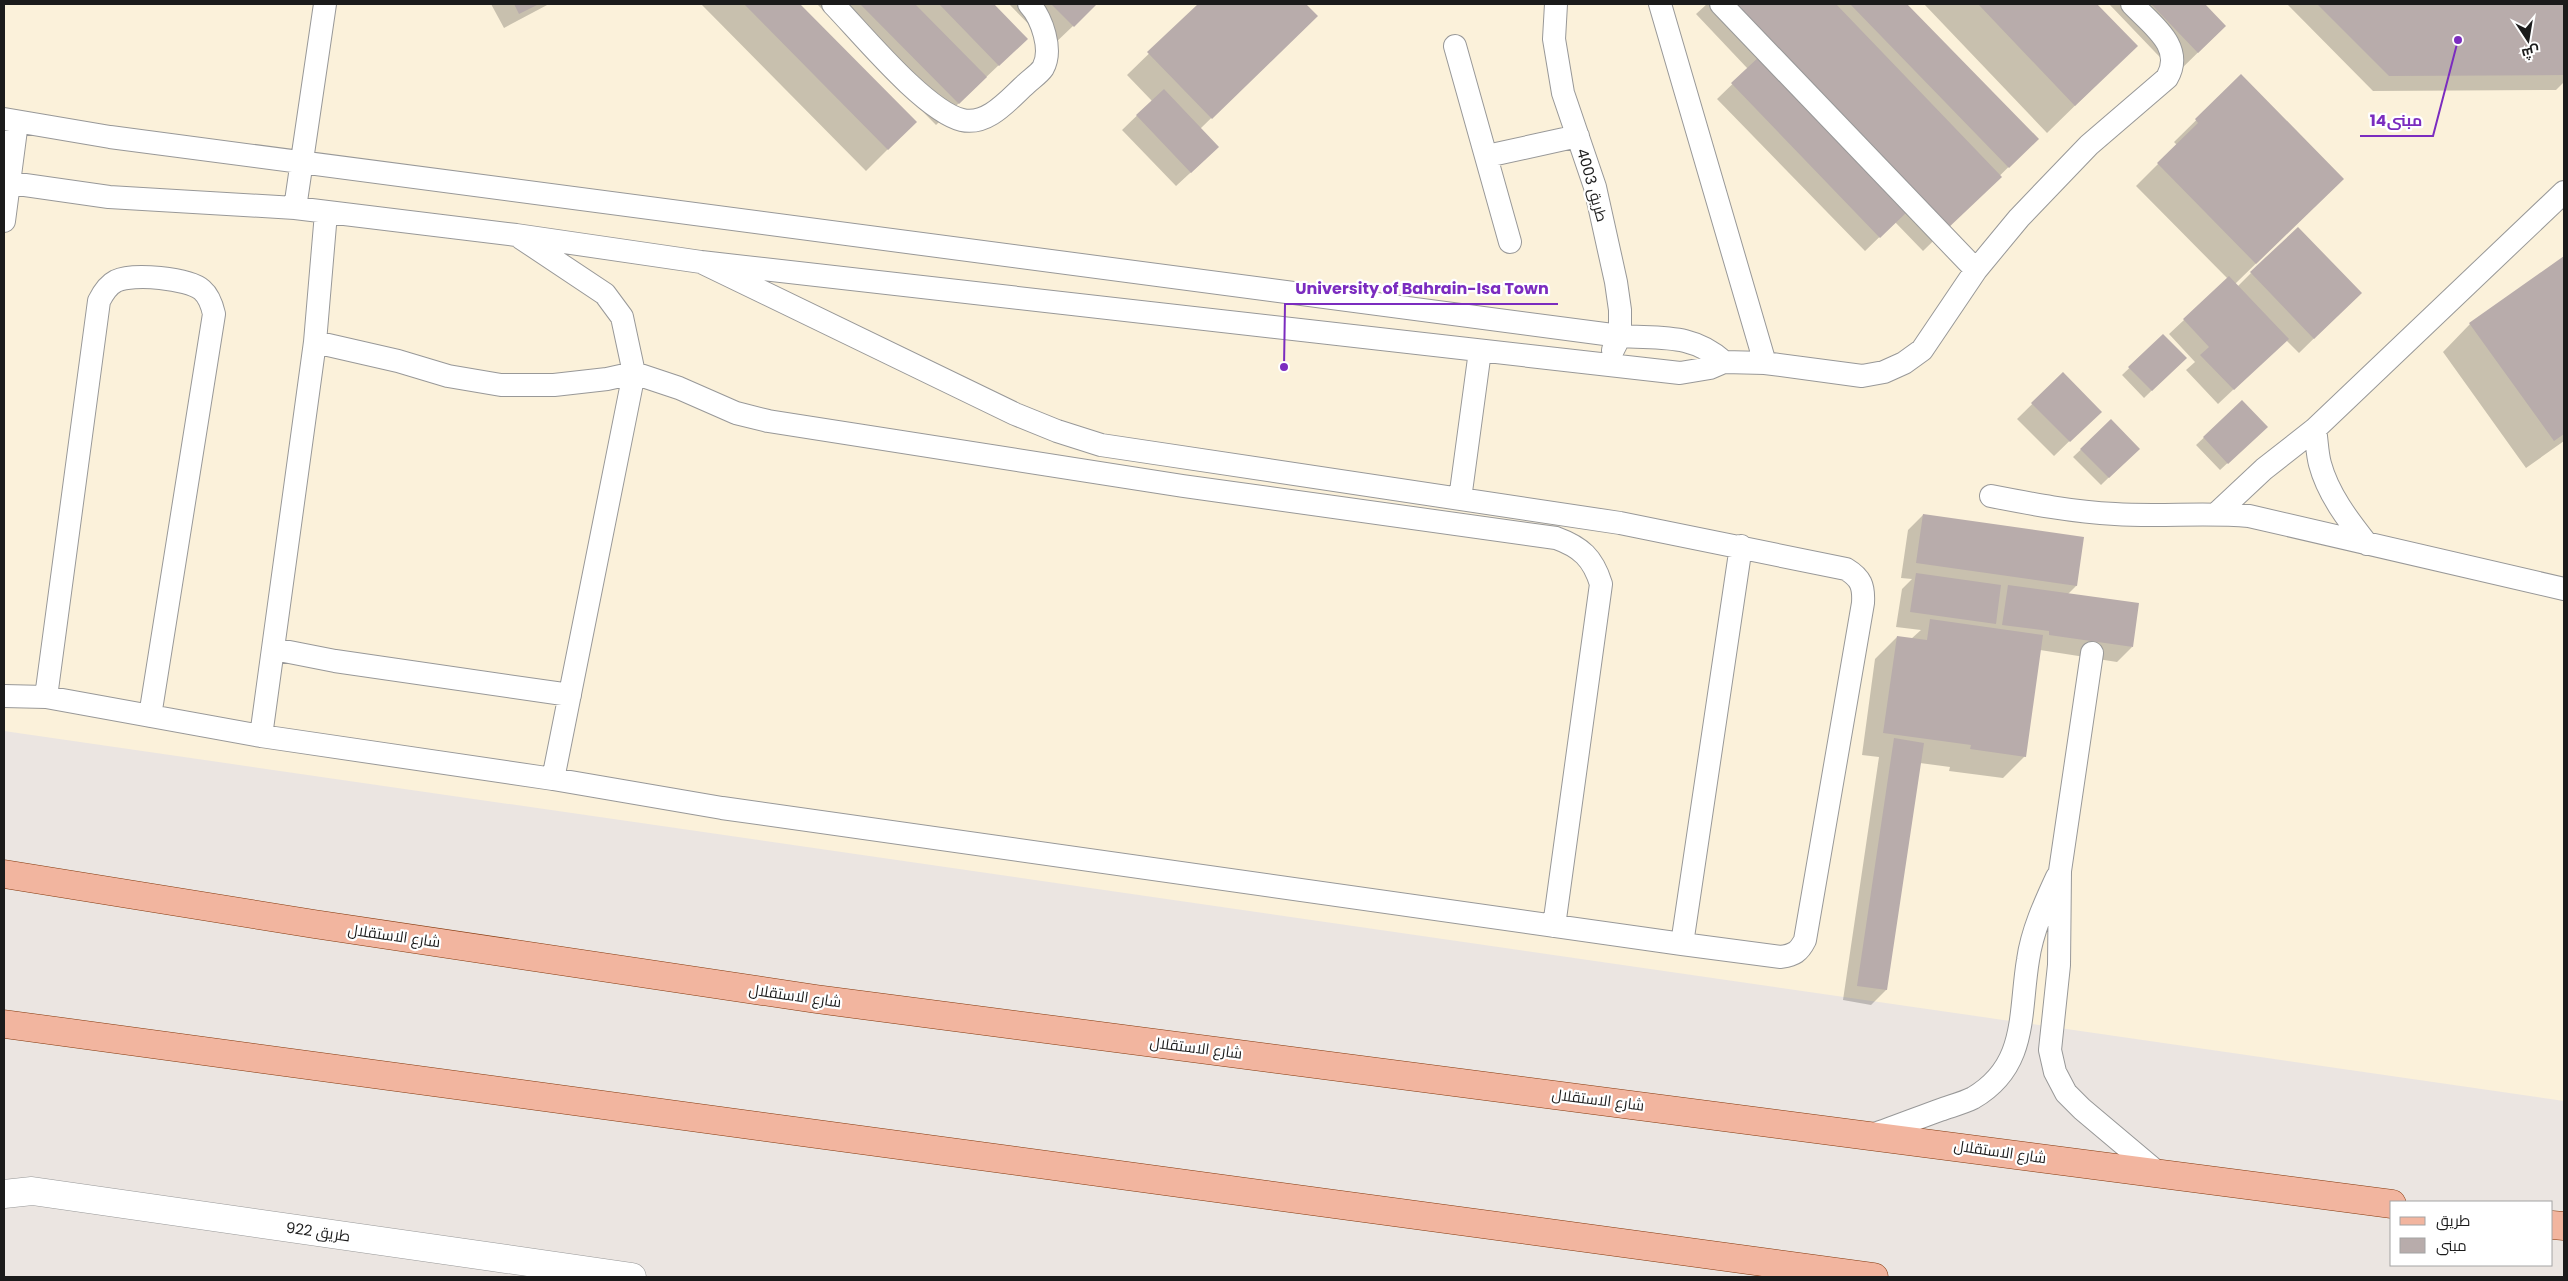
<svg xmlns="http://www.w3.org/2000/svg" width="2568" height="1281" font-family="Poppins,Cairo,sans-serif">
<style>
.education{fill:#fbf1da}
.shadow{fill:#0003}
.building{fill:#b8acab}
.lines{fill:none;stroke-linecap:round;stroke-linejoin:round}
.lane-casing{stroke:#989898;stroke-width:24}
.street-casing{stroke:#989898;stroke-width:29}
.primary-casing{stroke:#84390e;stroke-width:29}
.lane{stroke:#fff;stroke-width:22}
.street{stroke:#fff;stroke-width:28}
.primary{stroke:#f2b59f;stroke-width:28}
.labels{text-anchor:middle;stroke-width:4.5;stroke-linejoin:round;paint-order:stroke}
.street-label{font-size:15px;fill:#1b1b1b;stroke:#fff}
.leader{fill:none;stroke:#7b2cbf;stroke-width:2}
.callout-dot{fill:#7b2cbf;stroke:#fff;stroke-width:2}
.callout-label{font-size:16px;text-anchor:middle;font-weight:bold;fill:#7b2cbf;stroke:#fff;stroke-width:4.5;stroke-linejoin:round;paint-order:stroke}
</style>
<rect width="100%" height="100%" fill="#ebe5e1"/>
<path class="education" d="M 4,4 L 2564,4 L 2564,1101 L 4,731 Z"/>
<path class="shadow" d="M 491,4 L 549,4 L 504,28 Z
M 701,4 L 798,4 L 915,122 L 866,171 Z
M 817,4 L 992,4 L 1026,39 L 936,125 Z
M 1009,4 L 1096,4 L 1051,47 Z
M 1200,4 L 1304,4 L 1316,16 L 1200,129 L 1202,162 L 1176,186 L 1122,130 L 1152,101 L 1127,75 Z
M 1707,4 L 1906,4 L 2037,139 L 1923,251 L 1895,222 L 1865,251 L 1717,99 L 1748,69 L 1696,14 Z
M 1924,4 L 2096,4 L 2136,46 L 2047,133 Z
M 2109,4 L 2203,4 L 2225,26 L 2176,74 Z
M 2287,4 L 2564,4 L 2564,82 L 2556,90 L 2373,91 Z
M 2241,76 L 2321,200 L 2235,284 L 2237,287 L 2251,273 L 2345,308 L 2299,353 L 2286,340 L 2218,404 L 2186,370 L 2195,362 L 2169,334 L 2228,279 L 2136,186 L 2177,145 L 2174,142 Z
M 2564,258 L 2564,441 L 2526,468 L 2443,352 L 2470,324 Z
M 2163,336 L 2185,358 L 2144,398 L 2122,375 Z
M 2063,374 L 2085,426 L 2054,456 L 2017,419 Z
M 2242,402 L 2259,434 L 2220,470 L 2196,445 Z
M 2111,421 L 2138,449 L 2101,485 L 2073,457 Z
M 1923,515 L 2083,538 L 2076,586 L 2067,595 L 2132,647 L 2117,662 L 2040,650 L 2025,756 L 2003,778 L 1949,771 L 1950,767 L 1920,763 L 1886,990 L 1871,1005 L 1843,1000 L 1879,757 L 1862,755 L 1875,659 L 1897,637 L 1911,639 L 1921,630 L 1896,627 L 1902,589 L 1912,579 L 1901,578 L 1908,530 Z"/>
<path class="building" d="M 514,4 L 539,4 L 519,14 Z
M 744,4 L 800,4 L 917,122 L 888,150 Z
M 860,4 L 915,4 L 987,77 L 959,104 Z
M 939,4 L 994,4 L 1028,39 L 999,66 Z
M 1051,4 L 1097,4 L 1074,27 Z
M 1198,4 L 1306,4 L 1318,16 L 1212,119 L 1147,52 Z
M 1728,4 L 1836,4 L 2002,177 L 1946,230 Z
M 1850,4 L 1907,4 L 2039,139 L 2009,168 Z
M 1978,4 L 2097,4 L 2138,46 L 2075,106 Z
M 2151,4 L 2205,4 L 2226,26 L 2198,53 Z
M 2317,4 L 2564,4 L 2564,75 L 2389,76 Z
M 1761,55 L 1909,210 L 1880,238 L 1731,83 Z
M 2241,74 L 2344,179 L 2256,264 L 2157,163 L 2198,123 L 2195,119 Z
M 1164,89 L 1219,147 L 1191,173 L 1136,115 Z
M 2298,227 L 2362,293 L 2314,339 L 2250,272 Z
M 2564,256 L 2564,434 L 2554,441 L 2469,323 Z
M 2229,276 L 2289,339 L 2234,390 L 2200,355 L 2209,347 L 2183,319 Z
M 2163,334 L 2187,358 L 2152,391 L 2128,367 Z
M 2063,372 L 2102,412 L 2070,442 L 2031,403 Z
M 2242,400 L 2268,427 L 2228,464 L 2203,437 Z
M 2111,419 L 2140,449 L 2109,478 L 2080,449 Z
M 1923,514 L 2084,537 L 2077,586 L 1916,563 Z
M 1916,573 L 2001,585 L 1996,624 L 1910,612 Z
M 2008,585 L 2139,603 L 2133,647 L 2049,635 L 2049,631 L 2002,625 Z
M 1930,619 L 2043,635 L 2026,757 L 1970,749 L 1971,745 L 1883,733 L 1897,636 L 1927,640 Z
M 1894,738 L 1924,743 L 1887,990 L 1857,986 Z"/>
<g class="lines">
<g class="lane-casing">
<path id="lane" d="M 833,4 C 862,34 925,111 962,120 C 988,126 1009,99 1026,84 C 1031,79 1039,74 1043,68 C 1053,50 1042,18 1029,4
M 1556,4 L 1554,39 L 1563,93 L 1595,187 L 1616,282 L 1620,310 L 1620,336 L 1613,350
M 1660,4 L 1765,363
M 1721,4 L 1976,270
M 1455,46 L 1510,242
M 4,119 L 110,137 L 1620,336 C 1661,339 1692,333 1724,362
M 1487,156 L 1578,136
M 4,182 L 109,197 L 295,208 L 516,235 L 701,262 L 1680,373 L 1710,368 L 1724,362 L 1765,363 L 1862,376 L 1884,372 L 1904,363 L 1922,350 L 1976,270 L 2019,218 L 2089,145 L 2167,78 C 2185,47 2152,25 2132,4
M 295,208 L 325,4
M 4,221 L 17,122
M 521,238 L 605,294 L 622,317 L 634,373 L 553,779
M 315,342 L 398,361 L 448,376 L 501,385 L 554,385 L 607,379 L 634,373 L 679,388 L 736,413 L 768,421 L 1183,486 L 1556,538 C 1581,547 1593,558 1601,584 L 1554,926
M 2315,429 C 2317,441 2317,453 2320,464 C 2328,494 2348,520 2367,544
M 1991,496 C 2032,504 2073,512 2115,514 C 2160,517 2205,512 2249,516 L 2564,589
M 1460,499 L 1480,351
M 2217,513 L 2264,469 L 2315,429 L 2564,192
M 274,649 L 335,661 L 570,695
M 2092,653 L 2060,871 L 2059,965 L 2050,1050 L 2055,1072 L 2066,1093 L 2082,1109 L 2158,1173
M 4,696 L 46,697 L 261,736 L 553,779 L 722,808 L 1682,944 L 1781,957 C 1794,955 1799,952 1805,940 L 1863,603 C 1864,586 1861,578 1846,569 L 1620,523 L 1101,445 L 1057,431 L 1015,414 L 701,262
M 46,697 L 99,301 C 103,293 108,285 116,281 C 133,273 188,278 202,290 C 209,296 212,305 214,314 L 150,716
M 261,736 L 315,342 L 326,213
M 1682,944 L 1741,546
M 1872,1135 C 1895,1127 1918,1118 1940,1110 C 1951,1106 1963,1103 1973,1098 C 2028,1066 2019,1014 2028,960 C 2032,931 2045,903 2057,877"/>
</g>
<g class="street-casing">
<path id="street" d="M 4,1194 L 32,1191 L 632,1277"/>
</g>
<g class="primary-casing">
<path id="primary" d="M 4,874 L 314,924 L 816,999 L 2392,1204
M 4,1024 L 1874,1277
M 2552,1225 L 2564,1226"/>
</g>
<use href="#lane" class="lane"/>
<use href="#street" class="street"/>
<use href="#primary" class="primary"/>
</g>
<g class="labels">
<g class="street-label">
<text transform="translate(1592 185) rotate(74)" y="5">طريق 4003</text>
<text transform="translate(394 936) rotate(8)" y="5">شارع الاستقلال</text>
<text transform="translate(795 996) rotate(8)" y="5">شارع الاستقلال</text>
<text transform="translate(1196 1048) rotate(7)" y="5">شارع الاستقلال</text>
<text transform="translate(1598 1100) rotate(7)" y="5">شارع الاستقلال</text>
<text transform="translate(2000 1152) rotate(8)" y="5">شارع الاستقلال</text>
<text transform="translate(318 1232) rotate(8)" y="5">طريق 922</text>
</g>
</g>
<path class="leader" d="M2458 40L2433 136H2360M1284 367L1285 304H1558"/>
<g class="callout-dot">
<circle cx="2458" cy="40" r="5"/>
<circle cx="1284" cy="367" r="5"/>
</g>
<g class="callout-label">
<text x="2396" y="126">مبنى14</text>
<text x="1422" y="294">University of Bahrain-Isa Town</text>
</g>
<rect width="2568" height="1281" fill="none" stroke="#1b1b1b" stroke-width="10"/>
<rect x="2390" y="1201" width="162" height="65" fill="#ffffff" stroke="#a4a4a4"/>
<rect x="2400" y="1217" width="25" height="8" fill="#f2b59f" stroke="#a4a4a4"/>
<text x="2436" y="1226" font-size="15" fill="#1b1b1b">طريق</text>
<rect x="2400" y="1238" width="25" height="15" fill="#b8acab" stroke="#a4a4a4"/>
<text x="2436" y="1251" font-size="15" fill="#1b1b1b">مبنى</text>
<g transform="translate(2528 40) rotate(168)" stroke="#ffffff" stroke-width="4" paint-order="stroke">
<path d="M0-4L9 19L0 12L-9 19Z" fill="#1b1b1b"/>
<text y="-8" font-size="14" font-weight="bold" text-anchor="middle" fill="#1b1b1b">ش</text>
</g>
</svg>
